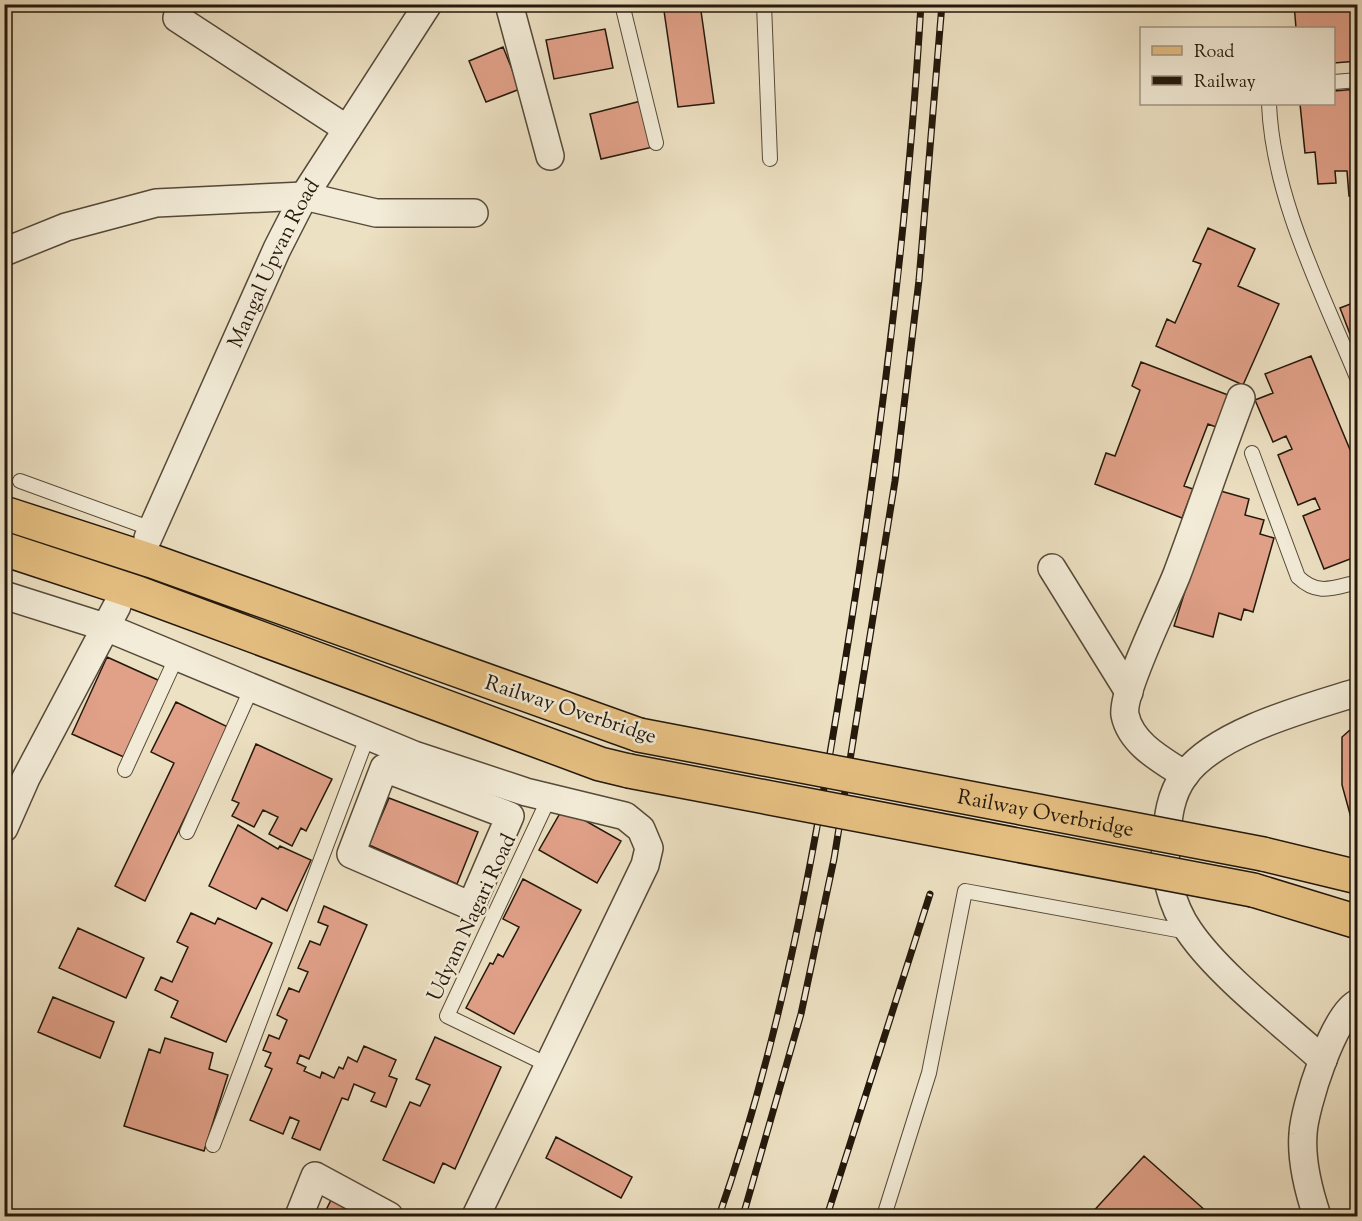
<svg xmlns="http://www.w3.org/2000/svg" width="1362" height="1221" font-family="'Sorts Mill Goudy',serif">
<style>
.building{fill:#e1a189;stroke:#24180b;stroke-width:1.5}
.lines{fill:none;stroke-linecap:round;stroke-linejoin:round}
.service-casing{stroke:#564a39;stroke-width:16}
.minor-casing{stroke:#564a39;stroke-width:30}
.primary-casing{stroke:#24180b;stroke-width:36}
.service{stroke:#f3ecd8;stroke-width:14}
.minor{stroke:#f3ecd8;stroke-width:27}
.primary{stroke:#e6c082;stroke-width:33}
.rail-casing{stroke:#24180b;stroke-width:7}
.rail{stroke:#f3ecd8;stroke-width:4.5;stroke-dasharray:14;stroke-linecap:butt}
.primary-bridge-casing{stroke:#24180b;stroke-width:36;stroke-linecap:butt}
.primary-bridge{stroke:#e6c082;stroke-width:33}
.labels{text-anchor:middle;stroke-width:5;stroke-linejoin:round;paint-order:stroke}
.street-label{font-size:21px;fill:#24180b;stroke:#f3ecd8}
</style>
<rect width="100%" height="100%" fill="#ede1c3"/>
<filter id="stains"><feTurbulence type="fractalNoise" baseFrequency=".00333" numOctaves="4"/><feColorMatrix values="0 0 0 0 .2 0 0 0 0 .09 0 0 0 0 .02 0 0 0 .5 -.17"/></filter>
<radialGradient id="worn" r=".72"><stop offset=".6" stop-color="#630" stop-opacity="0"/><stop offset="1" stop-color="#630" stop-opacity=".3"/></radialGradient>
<path class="building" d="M 663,4 L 700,4 L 714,103 L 678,107 Z
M 1294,4 L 1358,4 L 1358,61 L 1334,63 L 1334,28 L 1296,28 Z
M 605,29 L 613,68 L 554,79 L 546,40 Z
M 503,47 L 520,89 L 486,102 L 469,61 Z
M 1358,89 L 1358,195 L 1349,196 L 1347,171 L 1335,171 L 1336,183 L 1318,184 L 1315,152 L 1305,153 L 1300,104 L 1334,104 L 1334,91 Z
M 641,101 L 653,147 L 601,159 L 590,114 Z
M 1208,228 L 1255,249 L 1238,286 L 1279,304 L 1243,385 L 1156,346 L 1167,319 L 1175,323 L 1201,264 L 1193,261 Z
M 1358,301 L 1358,355 L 1340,308 Z
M 1311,356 L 1358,469 L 1358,556 L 1324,569 L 1303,516 L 1320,509 L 1315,498 L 1298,505 L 1278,455 L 1292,449 L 1286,436 L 1273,442 L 1255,400 L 1273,393 L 1265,374 Z
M 1141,362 L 1228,395 L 1216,427 L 1208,424 L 1184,486 L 1193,489 L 1182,518 L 1095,484 L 1106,453 L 1115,456 L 1140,390 L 1132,386 Z
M 1217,490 L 1249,499 L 1245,515 L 1264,520 L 1260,534 L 1274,538 L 1253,612 L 1244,609 L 1241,620 L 1219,613 L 1213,637 L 1174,626 Z
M 107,657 L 160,681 L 126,758 L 72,734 Z
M 176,702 L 228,727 L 145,901 L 115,886 L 174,763 L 151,752 Z
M 1358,723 L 1358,830 L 1353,825 L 1342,785 L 1342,737 Z
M 256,744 L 332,779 L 306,831 L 301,828 L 292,846 L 269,834 L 278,817 L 263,810 L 254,827 L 232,816 L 239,803 L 232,800 Z
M 389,798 L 478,832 L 457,884 L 369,845 Z
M 563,808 L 621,841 L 597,883 L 539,850 Z
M 238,825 L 278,849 L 280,846 L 311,860 L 287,911 L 262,898 L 256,909 L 209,886 Z
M 523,879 L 581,910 L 514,1034 L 466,1008 L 490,963 L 493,964 L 498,954 L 503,957 L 519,927 L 503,919 Z
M 324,906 L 367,925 L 309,1059 L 300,1055 L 297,1063 L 306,1067 L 304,1071 L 320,1078 L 322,1072 L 334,1078 L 339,1067 L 343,1069 L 348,1057 L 357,1062 L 364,1046 L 396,1060 L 389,1076 L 397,1079 L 386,1107 L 371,1101 L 375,1093 L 354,1084 L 348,1100 L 342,1098 L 320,1150 L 292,1138 L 299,1121 L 290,1117 L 283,1134 L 250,1120 L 272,1069 L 265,1066 L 271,1053 L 263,1050 L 269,1035 L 279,1039 L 287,1020 L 277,1015 L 289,988 L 299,992 L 308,972 L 298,968 L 310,941 L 320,945 L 328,926 L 318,922 Z
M 191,913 L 215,924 L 218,918 L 272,943 L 226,1042 L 171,1017 L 178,1001 L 155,990 L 161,977 L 172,982 L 188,947 L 177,942 Z
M 78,928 L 144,958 L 126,998 L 59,968 Z
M 53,997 L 114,1022 L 100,1058 L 38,1032 Z
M 435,1037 L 501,1067 L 455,1169 L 443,1163 L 434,1183 L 383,1160 L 410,1102 L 420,1106 L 430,1085 L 416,1079 Z
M 165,1038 L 213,1053 L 209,1069 L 228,1075 L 204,1151 L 124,1126 L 149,1049 L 160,1053 Z
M 556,1137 L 632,1177 L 621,1198 L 546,1158 Z
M 1144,1156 L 1207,1212 L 1203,1216 L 1089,1216 Z
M 332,1198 L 367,1216 L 323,1216 Z"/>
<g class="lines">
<g class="service-casing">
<path id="service" d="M 622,4 L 656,143
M 764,4 L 770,159
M 1334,82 L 1358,80
M 1269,104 C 1273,199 1322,292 1358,380
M 1252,453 L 1298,577 C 1318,596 1332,588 1358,582
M 20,481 L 152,529
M 125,770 L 177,656
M 187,832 L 252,687
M 548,1065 L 447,1016 L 549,798
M 213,1145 L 368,735
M 884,1216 L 929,1073 L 965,891 L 1188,932"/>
</g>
<g class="minor-casing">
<g id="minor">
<path d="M 509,4 L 550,156"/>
<path d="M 177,18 L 347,129"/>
<path d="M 4,252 L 66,227 L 156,203 L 304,196 L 376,213 L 474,213"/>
<path id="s1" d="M 148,538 L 277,249 L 304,196 L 428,4"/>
<path d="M 1052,568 L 1129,692"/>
<path d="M 4,595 L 108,628 L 414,755 L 526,792 L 625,816 L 641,829 L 649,848 L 645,865 L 476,1216"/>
<path d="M 384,768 L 510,816 L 471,906 L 351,854 Z"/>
<path d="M 1185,775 C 1162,760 1131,744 1125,715 C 1121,692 1167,600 1177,574 C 1199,515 1219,456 1241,398"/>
<path d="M 4,828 L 26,778 L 117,606"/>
<path d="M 1323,1060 C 1282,1023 1219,975 1189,931 C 1171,905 1163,871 1166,840 C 1168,818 1170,795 1184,776 C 1215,732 1307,708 1358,692"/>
<path d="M 299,1216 L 315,1176 L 389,1216"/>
<path d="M 1317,1216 C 1309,1192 1301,1160 1303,1134 C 1304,1108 1334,1013 1358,1003"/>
</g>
</g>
<g class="primary-casing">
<path id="primary" d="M 4,513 L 152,561 L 639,735
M 4,549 L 138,593 L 600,764 L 629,771
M 1263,854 L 1358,877
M 1253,890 L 1358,922"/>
</g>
<use href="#service" class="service"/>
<use href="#minor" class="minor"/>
<use href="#primary" class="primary"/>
<g class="rail-casing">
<path id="rail" d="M 719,1216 C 782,1036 815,850 845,662 C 880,444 908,225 921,4
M 743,1216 L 801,1014 L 834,859 L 895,481 L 919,280 L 942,4
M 827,1216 L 930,894"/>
</g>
<use href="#rail" class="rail"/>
<g class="primary-bridge-casing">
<g id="primary-bridge">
<path id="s2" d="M 639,735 L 1263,854"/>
<path d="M 629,771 L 1253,890"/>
</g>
</g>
<use href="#primary-bridge" class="primary-bridge"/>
</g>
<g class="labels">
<g class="street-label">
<text dy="7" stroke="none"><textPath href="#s1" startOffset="302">Mangal Upvan Road</textPath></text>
<text transform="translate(571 709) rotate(18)" y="7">Railway Overbridge</text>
<text dy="7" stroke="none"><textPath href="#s2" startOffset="414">Railway Overbridge</textPath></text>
<text transform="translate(471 917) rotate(-65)" y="7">Udyam Nagari Road</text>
</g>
</g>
<rect width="1362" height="1221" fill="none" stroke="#ede1c3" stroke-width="24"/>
<rect x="6" y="6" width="1350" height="1209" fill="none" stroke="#24180b" stroke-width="3"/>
<rect x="12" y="12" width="1338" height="1197" fill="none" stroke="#24180b" stroke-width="1.5"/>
<rect x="1140" y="27" width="195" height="78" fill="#f3ecd8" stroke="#a09786" stroke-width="1.5"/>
<rect x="1152" y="46" width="30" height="9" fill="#e6c082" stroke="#a09786" stroke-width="1.5"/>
<text x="1194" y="57" font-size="18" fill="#24180b">Road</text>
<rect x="1152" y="76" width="30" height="9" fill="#24180b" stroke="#a09786" stroke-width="1.5"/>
<text x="1194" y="87" font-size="18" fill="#24180b">Railway</text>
<rect width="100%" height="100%" filter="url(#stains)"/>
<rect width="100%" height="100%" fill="url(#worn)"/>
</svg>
